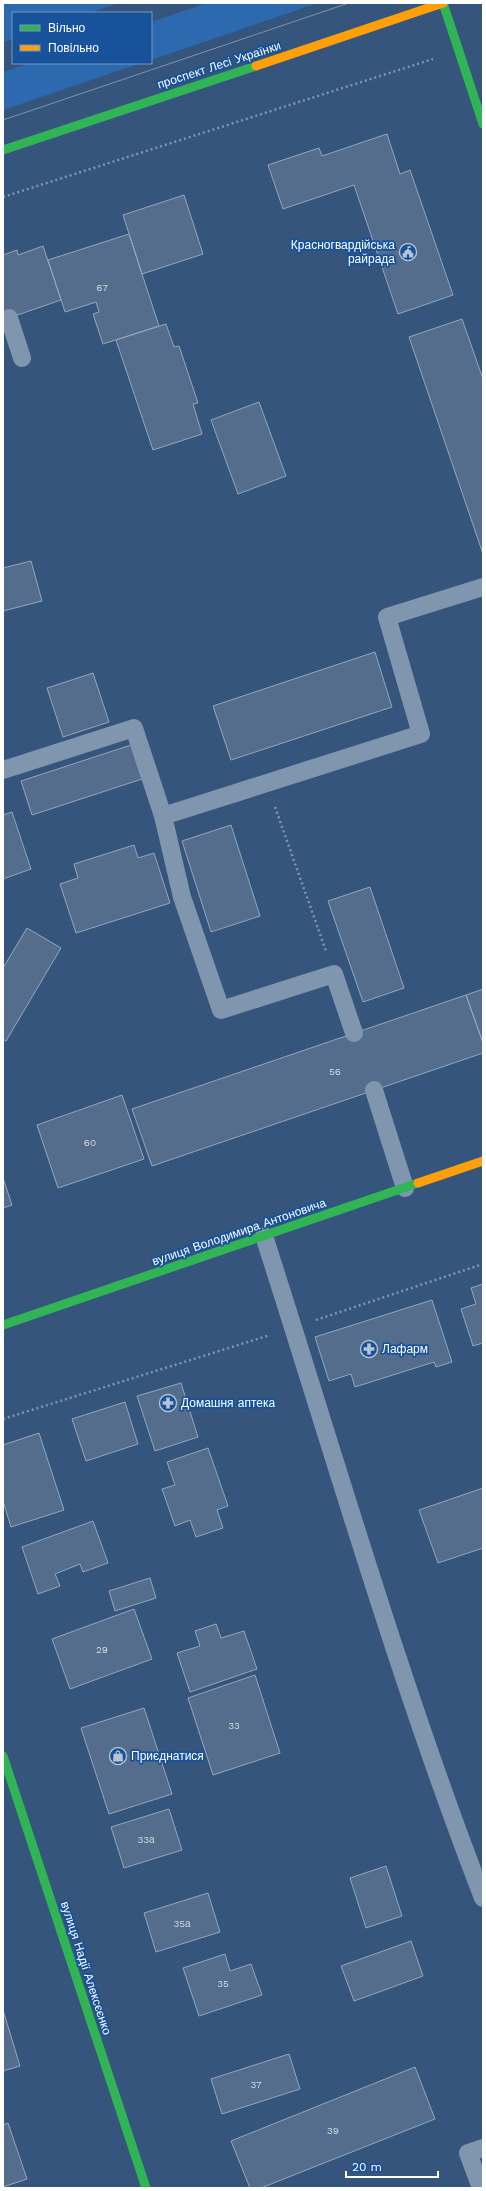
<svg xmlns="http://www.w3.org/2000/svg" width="486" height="2191" font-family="'Work Sans',sans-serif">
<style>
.green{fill:#2c69af}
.building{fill:#546d8c;stroke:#94a6bb}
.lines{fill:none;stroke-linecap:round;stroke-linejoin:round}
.path{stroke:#8095ae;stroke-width:2.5;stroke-dasharray:2 3;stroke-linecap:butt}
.lane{stroke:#8095ae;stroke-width:18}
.fast{stroke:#30b455;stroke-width:9}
.slow{stroke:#ff9f0a;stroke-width:9}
.tram{stroke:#7f94ac;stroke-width:1}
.labels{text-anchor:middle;stroke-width:3.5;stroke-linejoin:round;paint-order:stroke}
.number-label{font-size:10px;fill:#d4dae2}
.street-label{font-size:12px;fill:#fff;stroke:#17529a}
.poi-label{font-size:12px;fill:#fff;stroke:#17529a;text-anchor:start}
</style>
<rect width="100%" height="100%" fill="#35557c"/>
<path class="green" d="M 8,3 L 119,3 L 89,13 L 13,13 L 13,39 L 3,42 L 3,5 Z
M 207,3 L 318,3 L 151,60 L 151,22 Z
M 30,63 L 141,63 L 3,110 L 3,72 Z"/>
<path class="building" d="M 387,134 L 400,174 L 410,170 L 453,295 L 398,314 L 354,185 L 283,209 L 268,165 L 319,148 L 322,156 Z
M 184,195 L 203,254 L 142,274 L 123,215 Z
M 129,234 L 159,326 L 103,344 L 93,314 L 99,312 L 96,302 L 65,312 L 48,260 Z
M 43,246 L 61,300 L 3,320 L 3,255 L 17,250 L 18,255 Z
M 462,319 L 483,379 L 483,554 L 409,337 Z
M 166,324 L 174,347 L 179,346 L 198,403 L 193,404 L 202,434 L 153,450 L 116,340 Z
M 259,402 L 286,476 L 238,494 L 211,420 Z
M 31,561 L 42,601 L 3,611 L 3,568 Z
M 375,652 L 392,707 L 231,760 L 213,706 Z
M 93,673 L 109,722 L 63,737 L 47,688 Z
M 131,745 L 142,779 L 32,815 L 21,781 Z
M 12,812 L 31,869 L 3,879 L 3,815 Z
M 231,825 L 260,916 L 211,932 L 182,841 Z
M 134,845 L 138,858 L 154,853 L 170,903 L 76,933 L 60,884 L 78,878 L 74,864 Z
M 370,887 L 404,988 L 363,1002 L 328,901 Z
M 27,928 L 61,948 L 6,1041 L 3,1039 L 3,968 Z
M 483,989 L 483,1043 L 466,995 Z
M 466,995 L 483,1043 L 483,1053 L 152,1166 L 132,1109 Z
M 122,1095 L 144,1159 L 58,1188 L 37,1125 Z
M 3,1178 L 12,1205 L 3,1208 Z
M 483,1284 L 483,1343 L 473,1346 L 461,1309 L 476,1304 L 471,1288 Z
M 432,1300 L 452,1362 L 436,1367 L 434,1362 L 355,1387 L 351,1374 L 329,1381 L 315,1337 Z
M 181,1383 L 198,1437 L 155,1451 L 137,1396 Z
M 125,1402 L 138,1444 L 86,1461 L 72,1419 Z
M 39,1433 L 64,1510 L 11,1527 L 3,1501 L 3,1445 Z
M 208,1448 L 228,1506 L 217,1510 L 223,1528 L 196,1537 L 190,1520 L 175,1526 L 162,1489 L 175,1485 L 167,1462 Z
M 483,1488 L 483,1548 L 438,1563 L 419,1510 Z
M 93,1521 L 108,1563 L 83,1572 L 80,1564 L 55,1574 L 60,1586 L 38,1594 L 22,1547 Z
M 150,1578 L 156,1598 L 115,1611 L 109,1591 Z
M 134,1609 L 152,1659 L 70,1689 L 52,1639 Z
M 216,1624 L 221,1638 L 244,1631 L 257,1669 L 190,1692 L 177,1653 L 200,1646 L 195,1631 Z
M 255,1675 L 280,1753 L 213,1775 L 188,1698 Z
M 144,1708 L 172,1794 L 109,1814 L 81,1728 Z
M 169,1809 L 182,1850 L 124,1868 L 111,1827 Z
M 386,1866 L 402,1916 L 366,1928 L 350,1878 Z
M 208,1893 L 220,1932 L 156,1952 L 144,1913 Z
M 411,1941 L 423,1976 L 354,2001 L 341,1966 Z
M 225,1954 L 230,1971 L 251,1964 L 262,1995 L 199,2016 L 183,1968 Z
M 3,2010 L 20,2066 L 3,2071 Z
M 289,2054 L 300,2089 L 222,2114 L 211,2079 Z
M 415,2067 L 435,2119 L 261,2188 L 250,2188 L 231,2141 Z
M 8,2123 L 27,2179 L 3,2187 L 3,2125 Z"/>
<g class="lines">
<path class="path" d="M 3,197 L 433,59
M 275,807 L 326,951
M 316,1320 L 483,1264
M 3,1419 L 270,1335"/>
<path class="lane" d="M 9,318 L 22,358
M 3,770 L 134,728 L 163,816 L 421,734 L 387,617 L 483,587
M 163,816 L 182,897 L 221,1010 L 334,974 L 354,1033
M 374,1090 L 405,1188
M 264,1236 C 335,1457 399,1681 483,1898
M 481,2188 L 468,2153 L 483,2148"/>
<path class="fast" d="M 443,3 L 483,124
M 3,150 L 256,66
M 3,1325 L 418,1183
M 3,1756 L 146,2188"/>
<path class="slow" d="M 256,66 L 443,3
M 418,1183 L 483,1161"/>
<path class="tram" d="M 3,120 L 349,3"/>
</g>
<defs>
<g id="civic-ring" transform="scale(0.9)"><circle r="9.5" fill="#17529a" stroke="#b8c4d1" stroke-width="1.5"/><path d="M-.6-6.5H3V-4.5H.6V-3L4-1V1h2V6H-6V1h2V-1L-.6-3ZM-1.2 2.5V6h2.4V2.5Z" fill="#b8c4d1"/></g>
<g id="pharmacy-ring" transform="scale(0.9)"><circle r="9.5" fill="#17529a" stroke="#b8c4d1" stroke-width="1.5"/><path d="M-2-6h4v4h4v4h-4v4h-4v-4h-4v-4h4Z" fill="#b8c4d1"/></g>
<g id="shop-ring" transform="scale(0.9)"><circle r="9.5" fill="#17529a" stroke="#b8c4d1" stroke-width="1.5"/><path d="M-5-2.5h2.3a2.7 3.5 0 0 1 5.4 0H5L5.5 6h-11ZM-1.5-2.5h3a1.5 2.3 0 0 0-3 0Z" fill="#b8c4d1"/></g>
</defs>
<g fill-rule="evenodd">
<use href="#civic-ring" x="408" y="252"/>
<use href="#pharmacy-ring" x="369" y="1349"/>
<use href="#pharmacy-ring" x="168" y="1403"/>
<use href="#shop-ring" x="118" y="1756"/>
</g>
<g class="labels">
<g class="number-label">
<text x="102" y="291">67</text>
<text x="335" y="1075">56</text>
<text x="90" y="1146">60</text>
<text x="102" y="1653">29</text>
<text x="234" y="1729">33</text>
<text x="146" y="1843">33а</text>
<text x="182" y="1927">35а</text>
<text x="223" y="1987">35</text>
<text x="256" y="2088">37</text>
<text x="333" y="2134">39</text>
</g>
<g class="street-label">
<text transform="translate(219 65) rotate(-18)" y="4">проспект Лесі Українки</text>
<text transform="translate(239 1232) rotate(-19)" y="4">вулиця Володимира Антоновича</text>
<text transform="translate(86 1968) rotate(72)" y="4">вулиця Надії Алексєєнко</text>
</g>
<g class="poi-label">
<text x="395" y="249" text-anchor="end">Красногвардійська<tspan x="395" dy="14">райрада</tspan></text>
<text x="382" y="1353">Лафарм</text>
<text x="181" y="1407">Домашня аптека</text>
<text x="131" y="1760">Приєднатися</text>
</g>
</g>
<rect width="486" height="2191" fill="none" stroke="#ffffff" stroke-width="8"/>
<rect x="12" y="12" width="140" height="52" fill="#17529a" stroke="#7497c2"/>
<rect x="20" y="25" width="20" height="6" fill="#30b455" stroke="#7497c2"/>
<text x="48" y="32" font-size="12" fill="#ffffff">Вільно</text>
<rect x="20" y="45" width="20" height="6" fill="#ff9f0a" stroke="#7497c2"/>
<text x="48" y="52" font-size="12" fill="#ffffff">Повільно</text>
<path d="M346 2171v6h92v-6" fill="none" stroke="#ffffff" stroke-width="2"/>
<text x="352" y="2171" font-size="12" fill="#ffffff" stroke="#17529a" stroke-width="3" paint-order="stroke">20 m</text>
</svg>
